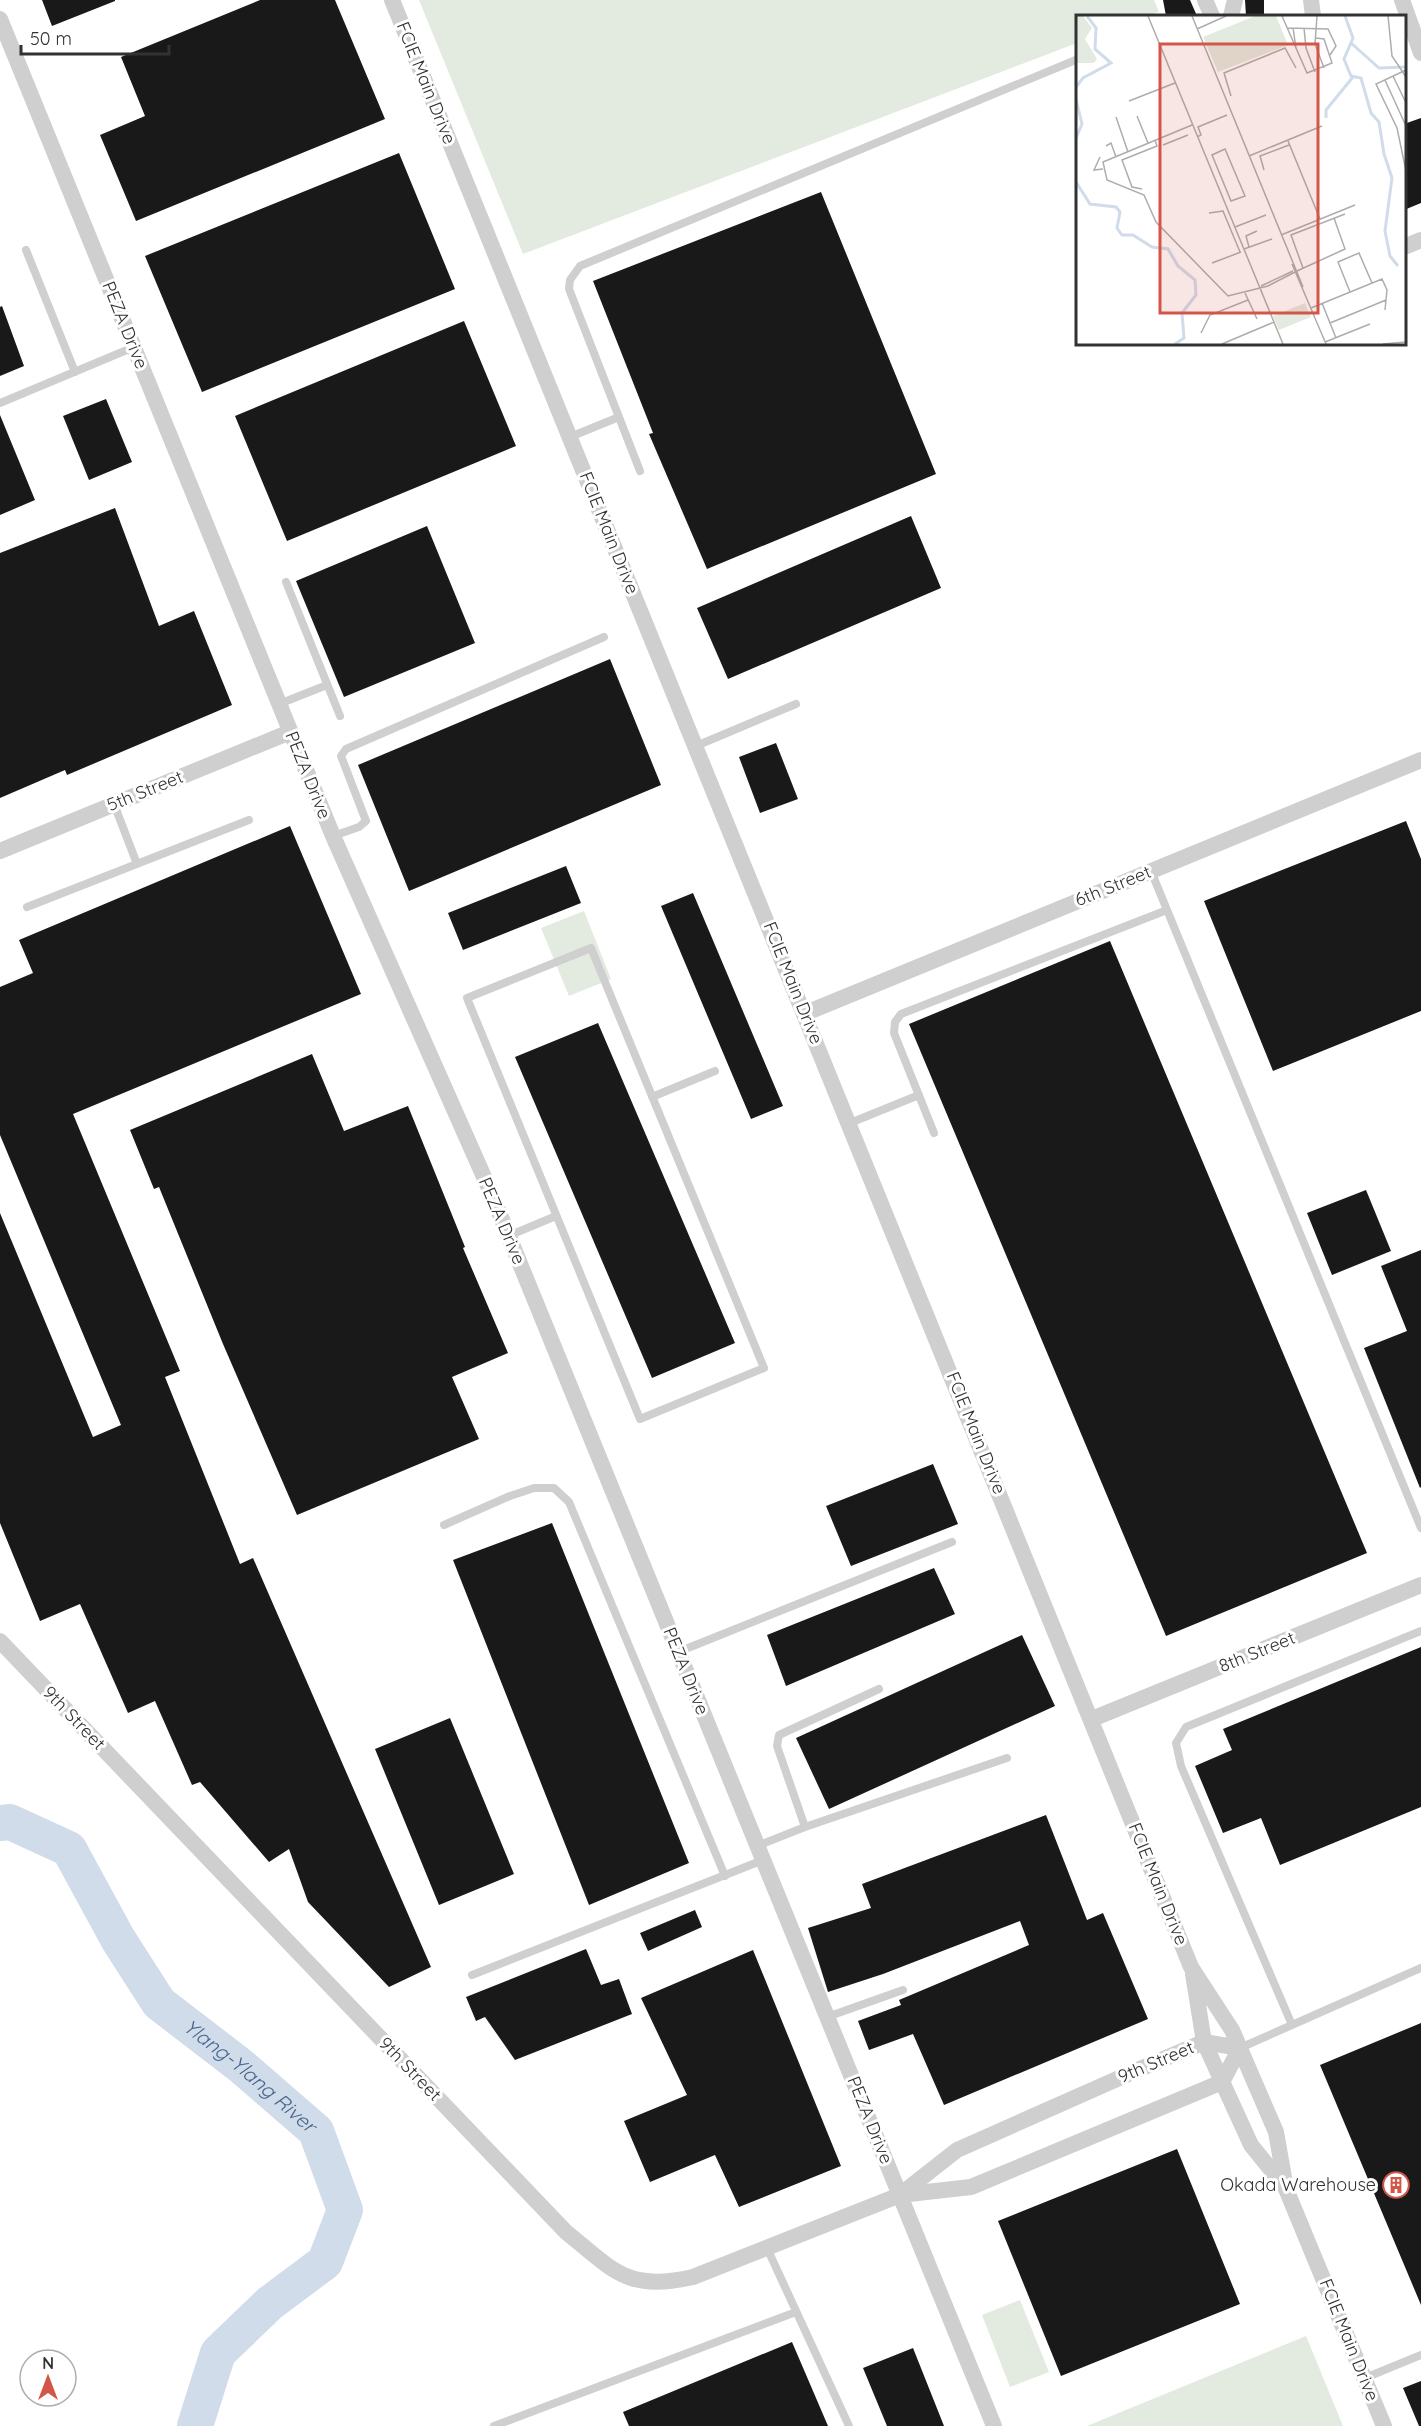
<svg xmlns="http://www.w3.org/2000/svg" width="1421" height="2426" font-family="Quicksand,sans-serif">
<style>
.green{fill:#e3eadf}
.lines{fill:none;stroke-linecap:round;stroke-linejoin:round}
.river{stroke:#d1dcea;stroke-width:36}
.building{fill:#191919}
.service{stroke:#cfcfcf;stroke-width:8}
.minor{stroke:#cfcfcf;stroke-width:16}
.labels{text-anchor:middle;stroke-width:6;stroke-linejoin:round;paint-order:stroke}
.street-label{font-size:18px;fill:#323232;stroke:#fff}
.poi-label{font-size:18px;fill:#323232;stroke:#fff;text-anchor:end}
.water-label{font-size:20px;font-style:italic;fill:#48658c;stroke:#fff}
.inset-river{fill:none;stroke:#d1dcea;stroke-width:3}
.inset-road{fill:none;stroke:#adadad;stroke-width:1.5}
.view{fill:#d35749;fill-opacity:0.15;stroke:#d35749;stroke-width:3}
.inset-edge{fill:none;stroke:#323232;stroke-width:3}
</style>
<rect width="100%" height="100%" fill="#fff"/>
<path class="green" d="M 419,0 L 1154,0 L 1159,12 L 1146,16 L 1078,16 L 1077,43 L 523,254 Z
M 584,911 L 611,979 L 569,996 L 541,928 Z
M 1020,2300 L 1049,2372 L 1010,2387 L 982,2315 Z
M 1306,2336 L 1343,2426 L 1087,2426 Z"/>
<g class="lines">
<path class="river" id="s1" d="M 0,1823 L 10,1822 L 69,1849 L 118,1939 L 159,2003 L 241,2066 L 316,2131 L 345,2210 L 325,2262 L 270,2303 L 218,2353 L 195,2426"/>
</g>
<path class="building" d="M 42,0 L 115,0 L 115,1 L 52,26 Z
M 260,0 L 335,0 L 385,119 L 136,221 L 100,135 L 145,116 L 121,57 Z
M 1163,0 L 1190,0 L 1197,16 L 1166,16 Z
M 1245,0 L 1264,0 L 1264,16 L 1246,16 Z
M 1421,118 L 1421,203 L 1404,210 L 1404,124 Z
M 399,153 L 455,289 L 202,392 L 145,256 Z
M 821,192 L 936,474 L 707,569 L 649,434 L 653,433 L 593,281 Z
M 2,306 L 24,366 L 0,376 L 0,307 Z
M 464,321 L 516,446 L 287,541 L 235,416 Z
M 106,399 L 132,462 L 89,480 L 63,416 Z
M 0,415 L 35,500 L 0,515 Z
M 115,508 L 159,626 L 194,611 L 232,705 L 67,775 L 65,770 L 0,798 L 0,553 Z
M 911,516 L 941,588 L 728,679 L 697,608 Z
M 427,526 L 475,643 L 344,697 L 296,581 Z
M 610,659 L 661,785 L 409,891 L 358,765 Z
M 776,743 L 798,799 L 760,813 L 739,757 Z
M 1406,821 L 1421,859 L 1421,1011 L 1273,1071 L 1204,901 Z
M 290,826 L 361,994 L 73,1114 L 180,1371 L 165,1377 L 240,1564 L 253,1558 L 431,1967 L 389,1987 L 308,1902 L 289,1849 L 269,1862 L 200,1782 L 192,1785 L 155,1701 L 128,1713 L 80,1604 L 40,1621 L 0,1523 L 0,1213 L 93,1437 L 121,1425 L 0,1135 L 0,987 L 33,973 L 19,940 Z
M 566,866 L 581,903 L 463,950 L 448,913 Z
M 693,893 L 783,1106 L 751,1119 L 661,906 Z
M 1110,941 L 1367,1553 L 1166,1636 L 909,1024 Z
M 598,1023 L 735,1343 L 652,1378 L 515,1057 Z
M 312,1054 L 344,1131 L 408,1106 L 465,1247 L 463,1248 L 508,1353 L 452,1377 L 479,1439 L 297,1515 L 223,1344 L 159,1187 L 154,1189 L 130,1130 Z
M 1366,1190 L 1391,1251 L 1332,1275 L 1307,1213 Z
M 1421,1250 L 1421,1487 L 1420,1488 L 1364,1348 L 1407,1331 L 1381,1266 Z
M 933,1464 L 958,1524 L 851,1566 L 826,1506 Z
M 552,1523 L 689,1863 L 589,1905 L 453,1560 Z
M 934,1568 L 955,1614 L 786,1686 L 767,1635 Z
M 1022,1635 L 1055,1706 L 829,1809 L 796,1738 Z
M 1421,1647 L 1421,1807 L 1280,1865 L 1261,1818 L 1223,1833 L 1195,1766 L 1232,1750 L 1223,1729 Z
M 450,1718 L 514,1874 L 439,1905 L 375,1749 Z
M 1046,1815 L 1087,1920 L 1103,1913 L 1148,2019 L 944,2105 L 913,2034 L 869,2050 L 858,2021 L 901,2005 L 899,2000 L 1029,1945 L 1020,1921 L 883,1974 L 828,1992 L 808,1928 L 871,1908 L 862,1884 Z
M 695,1910 L 702,1927 L 648,1951 L 640,1933 Z
M 586,1949 L 601,1985 L 619,1979 L 632,2014 L 515,2060 L 485,2017 L 476,2021 L 466,1997 Z
M 753,1950 L 841,2166 L 739,2207 L 715,2155 L 650,2182 L 624,2121 L 687,2095 L 641,1998 Z
M 1421,2023 L 1421,2305 L 1320,2065 Z
M 1177,2149 L 1240,2304 L 1061,2376 L 998,2221 Z
M 792,2342 L 828,2426 L 629,2426 L 623,2412 Z
M 913,2348 L 944,2426 L 887,2426 L 863,2368 Z
M 1421,2381 L 1421,2426 L 1419,2426 L 1403,2388 Z"/>
<g class="lines">
<path class="service" d="M 26,250 L 75,372
M 0,403 L 134,347
M 570,437 L 619,417
M 640,471 L 569,289 L 570,280 L 580,266 L 1078,59
M 286,582 L 340,716
M 279,704 L 327,685
M 696,746 L 796,704
M 114,804 L 137,864
M 333,836 L 359,827 L 366,821 L 341,756 L 346,749 L 604,637
M 1151,871 L 1421,1528
M 27,907 L 249,820
M 591,948 L 764,1368 L 640,1419 L 467,998 Z
M 652,1097 L 715,1071
M 850,1123 L 919,1095
M 934,1133 L 894,1033 L 895,1022 L 901,1014 L 1167,910
M 508,1236 L 556,1216
M 444,1525 L 510,1496 L 534,1488 L 554,1488 L 569,1502 L 725,1876
M 678,1652 L 952,1542
M 805,1827 L 777,1746 L 779,1735 L 879,1689
M 757,1846 L 805,1827 L 1007,1758
M 472,1975 L 763,1860
M 827,2017 L 903,1990
M 1292,2025 L 1181,1766 L 1176,1743 L 1186,1727 L 1421,1631
M 1240,2048 L 1421,1968
M 767,2248 L 849,2426
M 1365,2378 L 1421,2355
M 494,2426 L 796,2312"/>
<path class="minor" d="M 392,0 L 1191,1967 L 1232,2030 L 1276,2132 L 1286,2189 L 1384,2426
M 1205,0 L 1212,16
M 1311,0 L 1313,16
M 1402,0 L 1421,53
M 1231,16 L 1235,0
M 0,19 L 333,836 L 492,1195 L 994,2426
M 1404,247 L 1421,240
M 0,851 L 290,732
M 806,1013 L 1421,760
M 0,1641 L 566,2232 C 614,2271 628,2292 693,2277 L 900,2195 L 971,2187 L 1222,2082 L 1240,2048
M 1092,1719 L 1421,1585
M 1193,1974 L 1204,2042 L 1251,2145 L 1284,2186
M 901,2194 L 957,2150 L 1142,2068 L 1204,2042 L 1240,2048"/>
</g>
<defs>
<g id="building-ring" transform="scale(1.35)"><circle r="9.5" fill="#fff" stroke="#d35749" stroke-width="1.5"/><path d="M-4-6H4V6H1V3H-1V6H-4ZM-2.5-4.3h1.7v1.8h-1.7ZM.8-4.3h1.7v1.8H.8ZM-2.5-1h1.7V.8h-1.7ZM.8-1h1.7V.8H.8Z" fill="#d35749"/></g>
</defs>
<g fill-rule="evenodd">
<use href="#building-ring" x="1396" y="2185"/>
</g>
<g class="labels">
<g class="street-label">
<text transform="translate(426 83) rotate(68)" y="6">FCIE Main Drive</text>
<text transform="translate(125 325) rotate(68)" y="6">PEZA Drive</text>
<text transform="translate(609 533) rotate(68)" y="6">FCIE Main Drive</text>
<text transform="translate(308 775) rotate(68)" y="6">PEZA Drive</text>
<text transform="translate(145 791) rotate(-22)" y="6">5th Street</text>
<text transform="translate(1113 886) rotate(-22)" y="6">6th Street</text>
<text transform="translate(793 983) rotate(68)" y="6">FCIE Main Drive</text>
<text transform="translate(502 1221) rotate(67)" y="6">PEZA Drive</text>
<text transform="translate(976 1433) rotate(68)" y="6">FCIE Main Drive</text>
<text transform="translate(1257 1652) rotate(-22)" y="6">8th Street</text>
<text transform="translate(686 1671) rotate(68)" y="6">PEZA Drive</text>
<text transform="translate(74 1718) rotate(46)" y="6">9th Street</text>
<text transform="translate(1158 1884) rotate(68)" y="6">FCIE Main Drive</text>
<text transform="translate(1156 2062) rotate(-23)" y="6">9th Street</text>
<text transform="translate(410 2069) rotate(46)" y="6">9th Street</text>
<text transform="translate(870 2120) rotate(68)" y="6">PEZA Drive</text>
<text transform="translate(1349 2340) rotate(68)" y="6">FCIE Main Drive</text>
</g>
<g class="poi-label">
<text x="1376" y="2191">Okada Warehouse</text>
</g>
<g class="water-label">
<text dy="7" stroke="none"><textPath href="#s1" startOffset="370">Ylang-Ylang River</textPath></text>
</g>
</g>
<g transform="translate(1076 15)">
<rect width="330" height="330" fill="#fff"/>
<path d="M 0,1 L 7,1 L 16,13 L 9,24 L 21,44 L 18,48 L 0,48 ZM 179,1 L 200,1 L 212,30 L 142,57 L 127,22 ZM 229,288 L 235,302 L 203,315 L 197,301 Z" fill="#e3eadf"/>
<path class="inset-river" d="M 269,1 L 277,23 L 268,44 L 275,61 L 285,63 L 295,98 L 303,107 L 308,139 L 316,163 L 309,216 L 314,241 L 322,251M 275,28 L 303,53 L 330,52M 0,72 L 7,63 L 35,48 L 19,34 L 20,13 L 11,1M 0,84 L 6,109 L 0,123M 250,103 L 250,95 L 277,62M 0,167 L 14,189 L 40,192 L 44,197 L 41,213 L 46,220 L 57,220 L 76,232 L 92,234 L 102,251 L 119,265 L 120,280 L 106,298 L 108,323 L 99,329"/>
<path class="inset-road" d="M 72,1 L 207,329M 116,1 L 227,272M 206,1 L 231,58 L 256,48 L 248,24 L 240,23M 241,1 L 239,29 L 248,53M 312,1 L 316,41 L 330,62M 211,13 L 252,14 L 260,31 L 254,40M 217,13 L 220,33M 228,13 L 230,33 L 239,57M 121,14 L 150,1M 330,55 L 300,69 L 321,113 L 330,156M 317,61 L 330,88M 309,65 L 330,111M 155,81 L 148,58 L 209,33 L 220,53M 53,86 L 99,68M 61,101 L 72,128M 40,102 L 52,137M 116,110 L 27,147 L 31,165 L 68,180 L 80,207 L 152,281 L 192,271 L 221,256M 121,122 L 125,120 L 122,112 L 151,100M 212,126 L 244,204M 87,130 L 112,120M 30,131 L 35,128 L 40,142M 149,134 L 169,181 L 155,186 L 136,140 ZM 173,141 L 246,111M 24,142 L 18,155 L 27,154M 188,155 L 184,141 L 213,130M 66,174 L 56,172 L 46,145 L 81,131 L 79,125M 133,198 L 147,196 L 164,237M 159,212 L 190,200M 205,220 L 279,190M 173,232 L 170,221 L 181,216M 168,234 L 196,224M 136,248 L 165,237M 216,249 L 250,329M 227,253 L 215,220 L 269,199M 221,256 L 269,234 L 258,203M 185,271 L 217,256M 274,277 L 262,247 L 283,238 L 296,268M 169,278 L 181,304M 246,288 L 260,323M 235,293 L 306,264 L 311,275 L 309,295M 254,308 L 310,285M 125,318 L 134,300 L 172,285M 249,327 L 294,309M 146,329 L 198,307M 307,329 L 330,327"/>
<path class="view" d="M 84,29 L 242,29 L 242,298 L 84,298 Z"/>
<rect width="330" height="330" class="inset-edge"/>
</g>
<g transform="translate(48 2378)"><circle r="28" fill="#ffffff" stroke="#adadad" stroke-width="1.5"/>
<path d="M0-4.5L10 22L0 15L-10 22Z" fill="#d35749"/>
<text y="-9" font-size="16" font-weight="bold" text-anchor="middle" fill="#323232">N</text>
</g>
<path d="M21 45v9h148v-9" fill="none" stroke="#323232" stroke-width="3"/>
<text x="30" y="45" font-size="18" fill="#323232" stroke="#ffffff" stroke-width="4.5" paint-order="stroke">50 m</text>
</svg>
